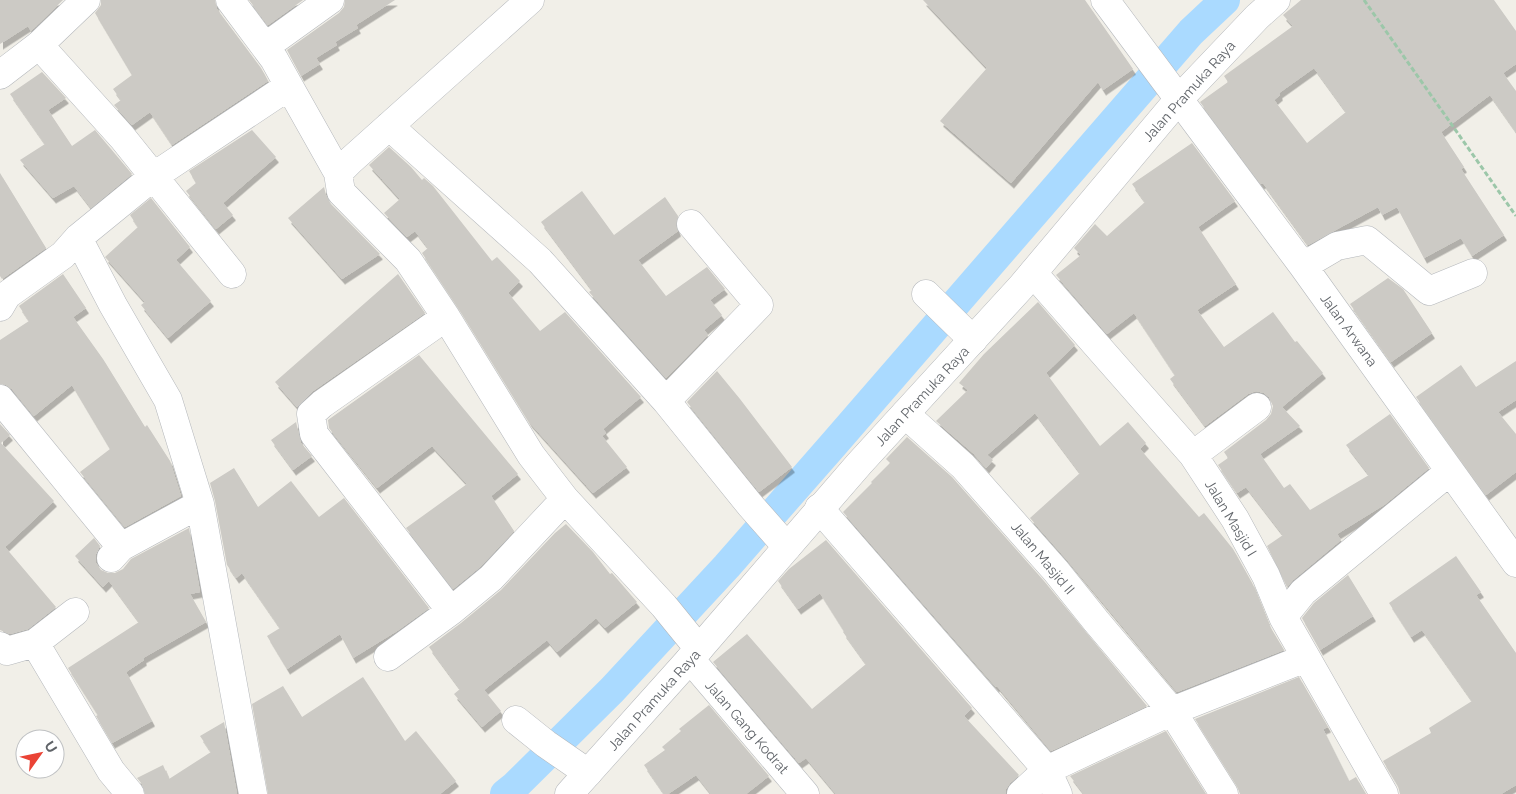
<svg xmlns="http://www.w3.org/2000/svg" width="1516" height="794" font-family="Raleway,sans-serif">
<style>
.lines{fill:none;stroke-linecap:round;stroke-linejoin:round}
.canal{stroke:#aadaff;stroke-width:30}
.building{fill:#cccac5;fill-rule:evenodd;filter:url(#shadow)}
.minor-casing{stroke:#b5b8bc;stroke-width:29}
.tertiary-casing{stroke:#b5b8bc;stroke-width:29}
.path{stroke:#9cc7a9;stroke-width:3;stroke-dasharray:5 2.5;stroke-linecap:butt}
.minor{stroke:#fff;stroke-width:28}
.tertiary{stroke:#fff;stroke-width:28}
.labels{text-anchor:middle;stroke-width:4;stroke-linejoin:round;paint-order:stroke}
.street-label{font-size:14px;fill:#5f6368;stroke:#fff}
</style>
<defs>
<filter id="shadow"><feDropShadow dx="3" dy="5.5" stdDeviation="0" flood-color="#0004"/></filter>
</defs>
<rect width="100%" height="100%" fill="#f1efe8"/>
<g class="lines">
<path class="canal" d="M 505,794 L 515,786 L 612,690 L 727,566 L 833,445 L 1191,32 L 1225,0"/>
</g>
<path class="building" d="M 0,0 L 63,0 L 31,31 L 28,26 L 0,44 Z
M 101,0 L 215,0 L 217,9 L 261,68 L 268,81 L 172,145 L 150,112 L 132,125 L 114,105 L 121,100 L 113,89 L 132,75 L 95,13 L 101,5 Z
M 249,0 L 303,0 L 268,25 Z
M 345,0 L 395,0 L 356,25 L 358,28 L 335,42 L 337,45 L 316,58 L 320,64 L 301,76 L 287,50 L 339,13 L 344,7 Z
M 923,0 L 1085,0 L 1133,69 L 1103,90 L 1098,82 L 1011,183 L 940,121 L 987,68 Z
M 1301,0 L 1494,0 L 1516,31 L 1516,64 L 1503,73 L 1516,91 L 1516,132 L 1490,95 L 1441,132 L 1464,167 L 1461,169 L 1504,235 L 1472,256 L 1461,238 L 1424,258 L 1397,207 L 1382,215 L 1378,207 L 1308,245 L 1263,183 L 1261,184 L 1200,102 L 1228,82 L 1224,76 L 1293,26 L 1283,15 ZM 1314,68 L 1346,112 L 1307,143 L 1274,100 L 1280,95 L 1279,93 Z
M 42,72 L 66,98 L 48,110 L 72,146 L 95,130 L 132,174 L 91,208 L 74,186 L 53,198 L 20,160 L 45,144 L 10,94 Z
M 252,130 L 276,157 L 223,203 L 233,215 L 216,229 L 186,191 L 196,183 L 189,171 Z
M 1192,143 L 1235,201 L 1198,227 L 1236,284 L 1197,310 L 1224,347 L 1273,312 L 1295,342 L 1297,341 L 1323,373 L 1282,407 L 1300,426 L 1260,454 L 1284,488 L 1290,484 L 1310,510 L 1369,475 L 1346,445 L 1390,414 L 1429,468 L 1384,505 L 1337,534 L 1341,540 L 1293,580 L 1287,587 L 1267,546 L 1283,535 L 1246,487 L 1237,493 L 1218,465 L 1228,458 L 1224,452 L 1266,420 L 1271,414 L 1273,406 L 1269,397 L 1264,393 L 1256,391 L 1248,394 L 1205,426 L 1170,379 L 1175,375 L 1134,313 L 1107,334 L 1056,275 L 1081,255 L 1074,248 L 1095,224 L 1107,236 L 1145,202 L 1132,184 Z
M 389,147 L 411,167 L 422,180 L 424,178 L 433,186 L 492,261 L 497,257 L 520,281 L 508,293 L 540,331 L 565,312 L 641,397 L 603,429 L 606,433 L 602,436 L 627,467 L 593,493 L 529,422 L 459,309 L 422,253 L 428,248 L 415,231 L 407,237 L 384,213 L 400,199 L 369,165 Z
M 0,173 L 46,248 L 2,279 L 0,276 Z
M 324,187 L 326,195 L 330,203 L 380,254 L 342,279 L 288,218 Z
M 582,191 L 614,235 L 665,197 L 678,216 L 676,226 L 678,231 L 638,260 L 666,296 L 707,267 L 725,289 L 710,300 L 722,315 L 704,330 L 708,335 L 666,378 L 589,292 L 592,290 L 541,222 Z
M 151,198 L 190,247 L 176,260 L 211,301 L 168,338 L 141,305 L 145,302 L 105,257 L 138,227 L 130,215 Z
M 63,274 L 86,308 L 73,317 L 103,359 L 145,427 L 147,425 L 170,461 L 181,496 L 125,527 L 80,472 L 110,449 L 72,385 L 34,416 L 12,389 L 6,385 L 0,384 L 0,340 L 29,321 L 19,306 Z
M 398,274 L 425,313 L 313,391 L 297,407 L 275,382 Z
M 1388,278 L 1403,289 L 1432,333 L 1391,362 L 1350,304 Z
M 1038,302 L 1075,345 L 1046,373 L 1100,446 L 1128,422 L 1146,443 L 1140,449 L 1199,517 L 1204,513 L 1233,549 L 1252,583 L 1269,625 L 1284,650 L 1177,692 L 1068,561 L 1030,518 L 1080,473 L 1035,413 L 987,455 L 993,460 L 986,468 L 974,454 L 936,421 L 968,390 L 959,383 L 984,354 Z
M 419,355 L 518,474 L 491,496 L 514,531 L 480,567 L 453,589 L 406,528 L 467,484 L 432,446 L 377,488 L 329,428 L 328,420 Z
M 1516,361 L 1516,400 L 1498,412 L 1516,434 L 1516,472 L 1486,495 L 1416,397 L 1461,365 L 1476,387 Z
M 717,371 L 740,399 L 792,467 L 759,492 L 687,402 Z
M 296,422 L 301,443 L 312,456 L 293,470 L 271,440 Z
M 0,424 L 10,435 L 1,443 L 54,501 L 5,547 L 56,607 L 28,629 L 10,634 L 0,630 Z
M 907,437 L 952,477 L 1044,581 L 1147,706 L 1051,751 L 997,686 L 996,687 L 843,512 L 872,483 L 871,482 L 890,463 L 886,459 Z
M 234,468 L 258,507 L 291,481 L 319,517 L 344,498 L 429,608 L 397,631 L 353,658 L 340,634 L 287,669 L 267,636 L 280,628 L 242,573 L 236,578 L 227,565 L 215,501 L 210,483 Z
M 566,524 L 593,552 L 610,574 L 612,573 L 637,602 L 605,628 L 596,618 L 557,652 L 547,640 L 484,690 L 501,711 L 482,727 L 454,694 L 460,689 L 429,647 L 461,623 L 501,590 L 555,533 Z
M 189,528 L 200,592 L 190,594 L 206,622 L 143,658 L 144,660 L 126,672 L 152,721 L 112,743 L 96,716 L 98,715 L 68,668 L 139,622 L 109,581 L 103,587 L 75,556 L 94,538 L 100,546 L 96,554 L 96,563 L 101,570 L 108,573 L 115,573 L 123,569 L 131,559 Z
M 826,540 L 972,708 L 964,716 L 1019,775 L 1010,783 L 1006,789 L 1006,794 L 836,794 L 806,758 L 799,763 L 713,662 L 747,634 L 812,709 L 866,664 L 843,632 L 844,631 L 820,593 L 798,609 L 778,581 L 789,569 Z
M 1456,556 L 1481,592 L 1476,595 L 1516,653 L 1516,785 L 1501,794 L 1400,794 L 1398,786 L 1383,761 L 1431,733 L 1429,728 L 1472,701 L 1422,630 L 1411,637 L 1389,603 Z
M 1348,575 L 1373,616 L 1320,650 L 1302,618 L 1314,603 Z
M 363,677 L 405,741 L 416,731 L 456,781 L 440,794 L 268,794 L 252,704 L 283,686 L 302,717 Z
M 1299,677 L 1328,727 L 1323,729 L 1349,781 L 1356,777 L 1366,794 L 1240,794 L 1237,786 L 1195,719 Z
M 709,705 L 769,776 L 746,794 L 711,794 L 696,775 L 668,794 L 664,794 L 644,765 L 665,750 L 662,747 L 681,731 L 679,729 Z
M 224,722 L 237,794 L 145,794 L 142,784 L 137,778 L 163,765 L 169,779 L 211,752 L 200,736 Z
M 1166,731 L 1206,794 L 1084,794 L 1070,776 Z"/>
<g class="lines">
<g class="minor-casing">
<path id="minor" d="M 1105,0 L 1303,266 L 1516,563
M 39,45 L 122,137 L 232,274
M 266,46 L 330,0
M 0,75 L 39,45 L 86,0
M 289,86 L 338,173 L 341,192 L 408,260 L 446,317 L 531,455 L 565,499 L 664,606 L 699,649
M 389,126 L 540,261 L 666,401 L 750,505 L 787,547
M 338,173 L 350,161 L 530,0
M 78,238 L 113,305 L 168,400 L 200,504 L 253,794
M 1303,266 L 1337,246 L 1367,240 L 1429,291 L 1473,273
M 1033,273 L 1193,455 L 1235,519 L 1266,576 L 1283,617 L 1384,794
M 926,294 L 973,340
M 0,307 L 7,295 L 63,255 L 78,238 L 154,176 L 289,86 L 274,59 L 230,0
M 446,317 L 322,404 L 311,414 L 314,434 L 451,611
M 0,399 L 121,547
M 666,401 L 759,305 L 691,224
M 905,414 L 963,466 L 1056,571 L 1096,621 L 1172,711 L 1224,794
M 1193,455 L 1257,407
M 819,508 L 1047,770 L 1058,794
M 111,558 L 121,547 L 200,504
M 1283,617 L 1303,592 L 1450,471
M 35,643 L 111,771 L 130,794
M 0,646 L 7,651 L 35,643 L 75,612
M 388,657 L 451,611 L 491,578 L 565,499
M 690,659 L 805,794
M 516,720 L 546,744 L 588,773
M 1021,794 L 1047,770 L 1172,711 L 1306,658"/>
</g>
<g class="tertiary-casing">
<path id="tertiary" d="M 569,794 L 699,649 L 859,464 L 1021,287 L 1179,99 L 1257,17 L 1276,0"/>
</g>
<path class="path" d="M 1364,0 L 1516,216"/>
<use href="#minor" class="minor"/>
<use href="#tertiary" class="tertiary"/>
</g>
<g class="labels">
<g class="street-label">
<text transform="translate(1189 91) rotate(-48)" y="5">Jalan Pramuka Raya</text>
<text transform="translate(1349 330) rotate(54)" y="5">Jalan Arwana</text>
<text transform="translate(922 396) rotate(-47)" y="5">Jalan Pramuka Raya</text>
<text transform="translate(1231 518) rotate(59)" y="5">Jalan Masjid I</text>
<text transform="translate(1043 558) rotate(50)" y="5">Jalan Masjid II</text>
<text transform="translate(654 700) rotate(-48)" y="5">Jalan Pramuka Raya</text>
<text transform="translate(747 727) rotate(49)" y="5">Jalan Gang Kodrat</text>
</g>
</g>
<g transform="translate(40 754) rotate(57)"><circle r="24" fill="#ffffff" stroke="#bfc1c3"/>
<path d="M0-4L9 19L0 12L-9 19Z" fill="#ea4335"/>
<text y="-8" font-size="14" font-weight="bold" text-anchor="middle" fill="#5f6368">U</text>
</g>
</svg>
